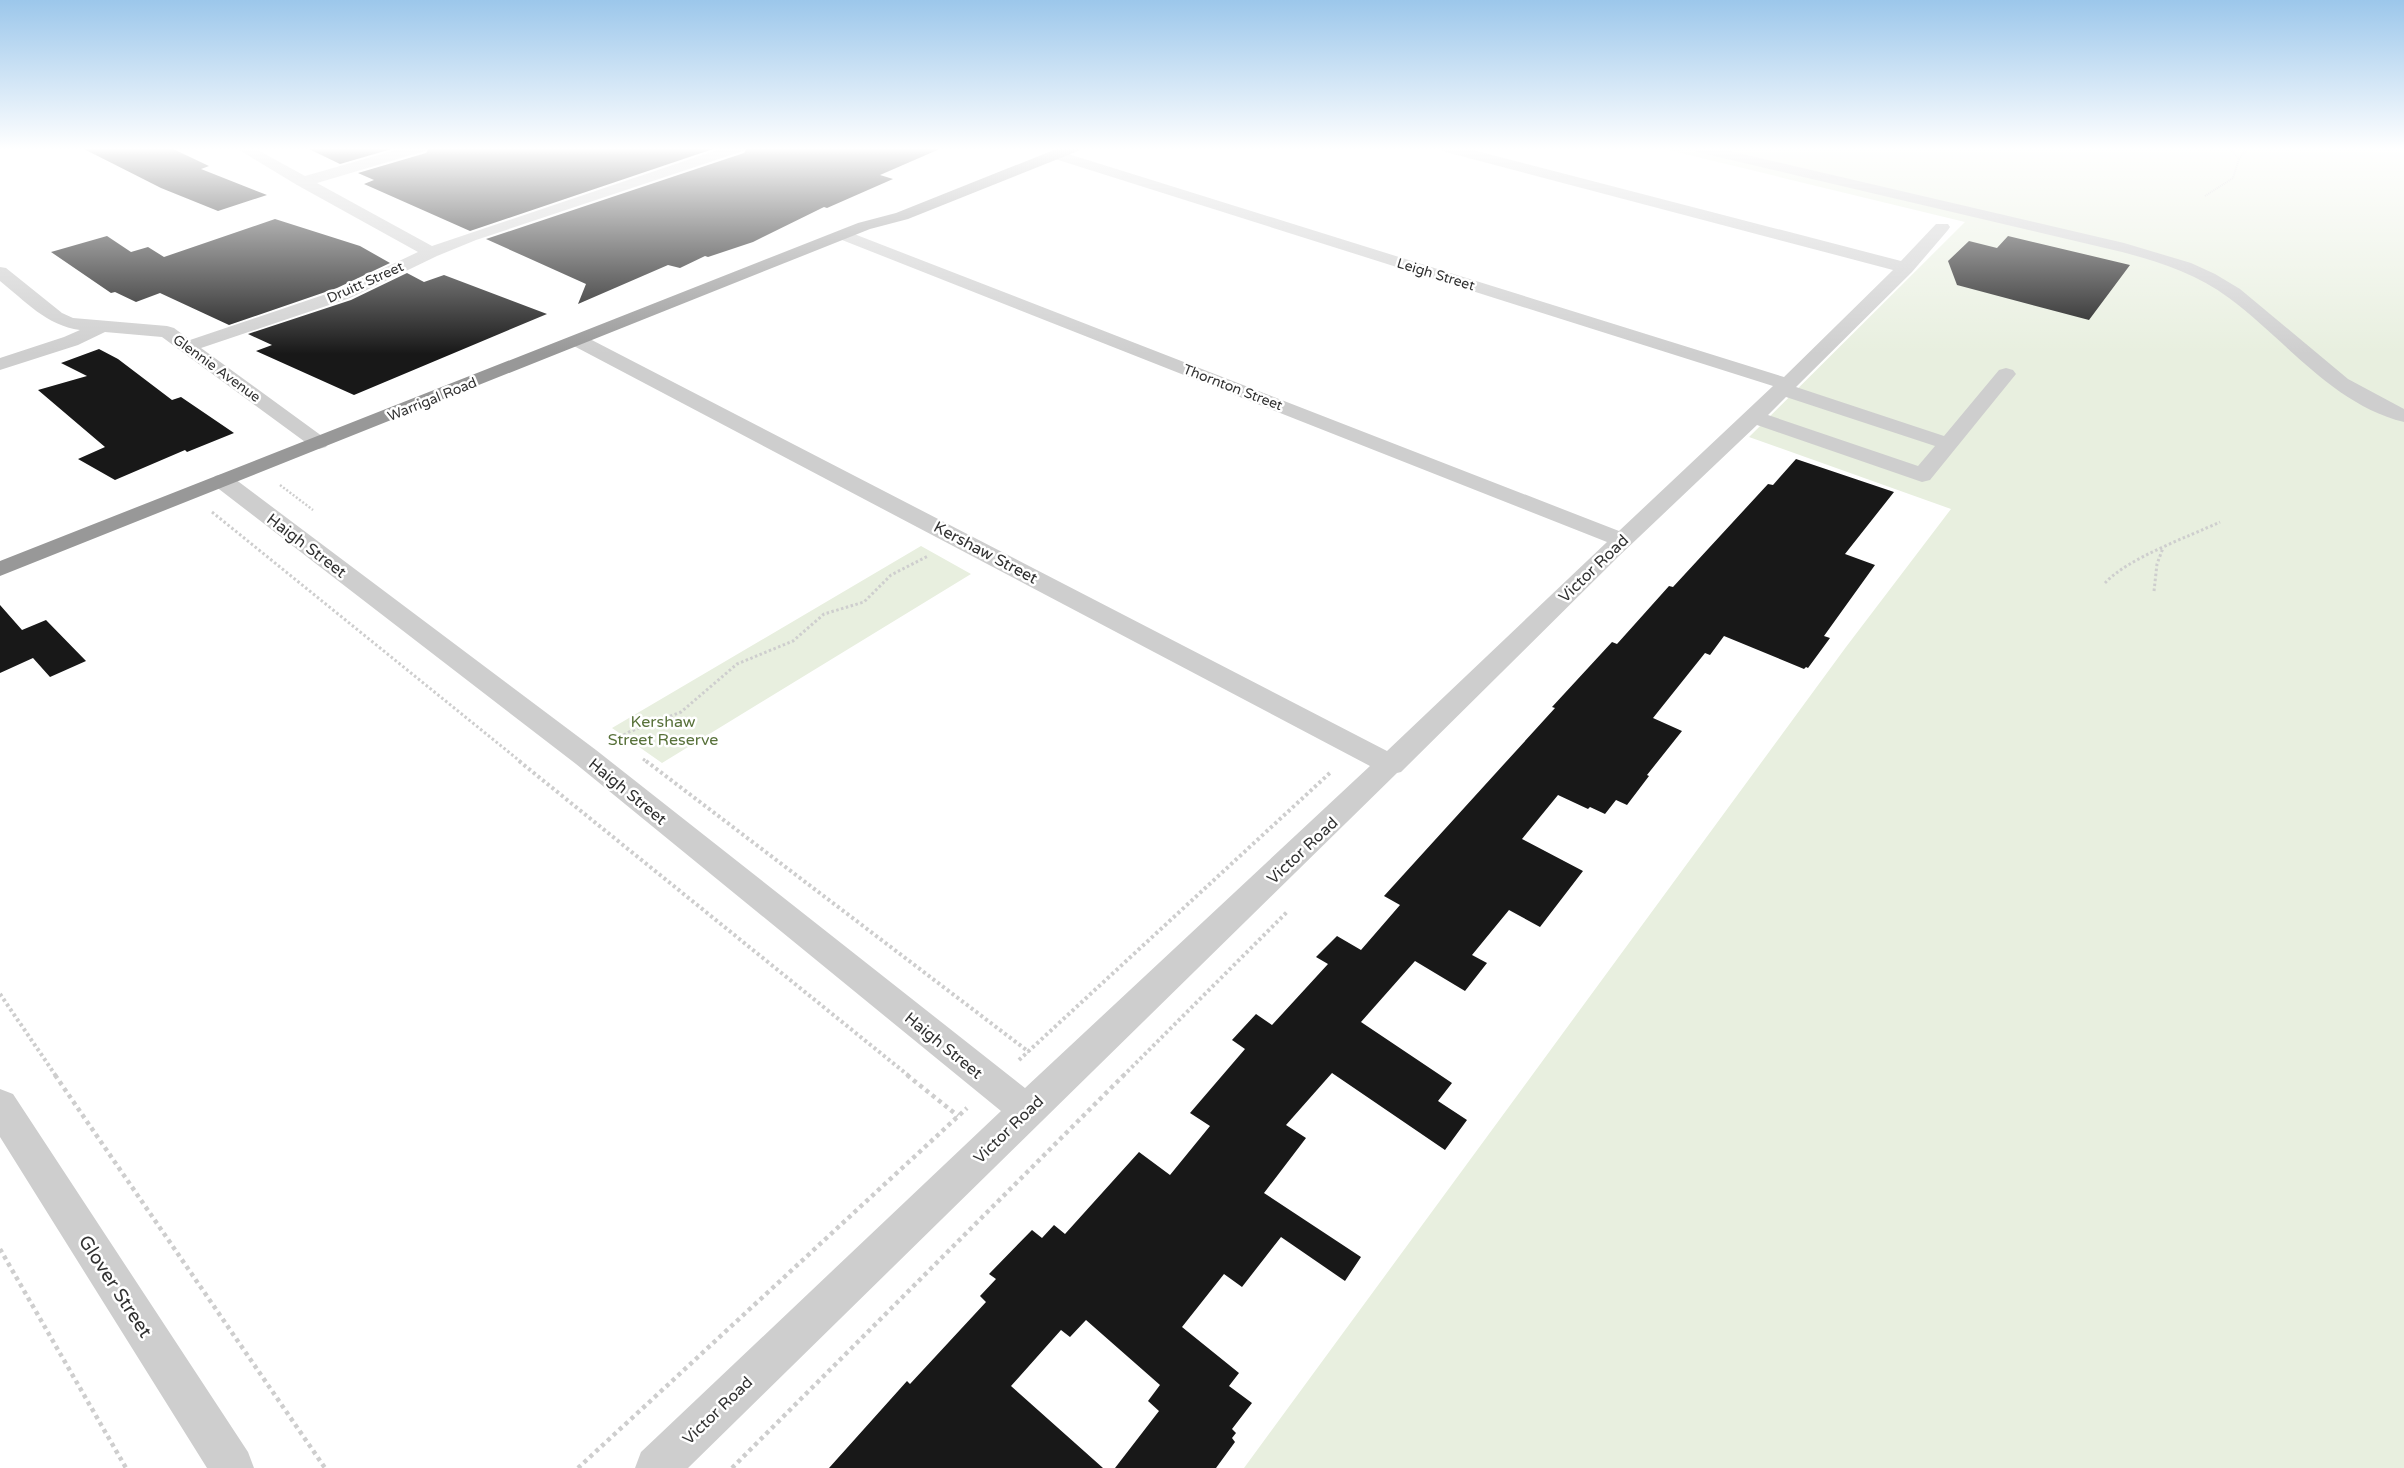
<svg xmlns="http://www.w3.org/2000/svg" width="2404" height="1468" font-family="'Varela Round',sans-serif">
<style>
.green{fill:#e8efdf}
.building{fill:#181818}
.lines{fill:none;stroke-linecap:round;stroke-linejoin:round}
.path-far4{stroke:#cecece;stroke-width:2;stroke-dasharray:1 1;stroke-linecap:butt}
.path-far3{stroke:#cecece;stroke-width:2.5;stroke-dasharray:2 2;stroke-linecap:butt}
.path-far2{stroke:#cecece;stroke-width:3;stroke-dasharray:2.5 2.5;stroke-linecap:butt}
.path-far1{stroke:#cecece;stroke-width:4;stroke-dasharray:3 3;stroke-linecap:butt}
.path{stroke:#cecece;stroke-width:4.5;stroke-dasharray:4 4;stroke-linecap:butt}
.minor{fill:#cecece;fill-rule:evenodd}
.highway{fill:#989898;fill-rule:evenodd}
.labels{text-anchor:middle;stroke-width:5;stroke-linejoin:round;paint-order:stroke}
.far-street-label{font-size:14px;fill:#313131;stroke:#fff}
.street-label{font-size:16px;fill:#313131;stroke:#fff}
.park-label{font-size:16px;fill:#58713a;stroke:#fff}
.near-street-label{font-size:19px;fill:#313131;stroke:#fff}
</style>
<rect width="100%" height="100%" fill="#fff"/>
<path class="green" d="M 1660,148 L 2404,148 L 2404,1468 L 1244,1468 L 1846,647 L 1951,509 L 1749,437 L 1965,222 Z
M 921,546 L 971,574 L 662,763 L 612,728 Z"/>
<path class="building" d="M 82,148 L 171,148 L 209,166 L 201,169 L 267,195 L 218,211 L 161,188 Z
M 307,148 L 395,148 L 340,164 Z
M 429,148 L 716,148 L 470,231 L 364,184 L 374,180 L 358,173 L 426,153 Z
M 747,148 L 942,148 L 880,175 L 893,179 L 827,208 L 824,207 L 753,242 L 708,257 L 705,256 L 680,268 L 668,265 L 578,304 L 586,284 L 486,239 L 744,153 Z
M 275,219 L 360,246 L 390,263 L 337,288 L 229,325 L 160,293 L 136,302 L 115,292 L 111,293 L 51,252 L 107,236 L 131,252 L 148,247 L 164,257 Z
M 2008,236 L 2130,265 L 2089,320 L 1957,285 L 1948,261 L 1969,241 L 1997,248 Z
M 407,273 L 424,282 L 444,275 L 547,314 L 354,395 L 256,351 L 272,345 L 248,334 L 351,300 Z
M 99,349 L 118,359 L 172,400 L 181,397 L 234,433 L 187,452 L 185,450 L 115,480 L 78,459 L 105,447 L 38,390 L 87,376 L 61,363 Z
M 1796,459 L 1894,492 L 1845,554 L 1875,565 L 1824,636 L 1830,638 L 1808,668 L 1806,667 L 1804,669 L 1724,636 L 1710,655 L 1705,653 L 1653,718 L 1682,731 L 1647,775 L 1649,776 L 1627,805 L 1616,800 L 1605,814 L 1590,807 L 1588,809 L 1558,795 L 1522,839 L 1583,871 L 1540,927 L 1509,910 L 1472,955 L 1487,963 L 1465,991 L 1415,961 L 1361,1022 L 1452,1083 L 1438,1101 L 1467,1120 L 1445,1150 L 1332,1073 L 1286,1125 L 1306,1138 L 1264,1193 L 1361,1257 L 1345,1281 L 1281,1237 L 1242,1287 L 1224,1274 L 1182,1327 L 1239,1373 L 1229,1386 L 1252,1403 L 1232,1429 L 1236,1433 L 1232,1438 L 1235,1442 L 1216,1468 L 1115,1468 L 1159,1411 L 1148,1401 L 1160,1385 L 1086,1320 L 1070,1337 L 1061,1330 L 1011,1386 L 1103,1468 L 829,1468 L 907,1381 L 910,1384 L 986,1302 L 980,1296 L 996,1279 L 989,1274 L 1032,1230 L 1042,1238 L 1054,1225 L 1065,1234 L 1139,1152 L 1170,1175 L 1210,1126 L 1190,1113 L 1245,1049 L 1232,1040 L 1256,1014 L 1272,1025 L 1328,964 L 1316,957 L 1337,936 L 1361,950 L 1400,905 L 1384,896 L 1555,708 L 1552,707 L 1612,642 L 1617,644 L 1669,586 L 1673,587 L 1768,484 L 1773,485 Z
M 0,605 L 22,630 L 46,620 L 86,661 L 50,677 L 33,658 L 0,673 Z"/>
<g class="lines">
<path class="path-far4" d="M 2239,159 L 2248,148
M 2205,196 L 2233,178 L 2239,159 L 2229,148"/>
<path class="path-far3" d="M 280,485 L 313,510"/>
<path class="path-far2" d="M 212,512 L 521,762
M 2105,583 C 2128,558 2188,537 2220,522
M 2154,591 L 2157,564 L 2163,548
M 615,740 L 629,732 L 681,712 L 737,664 L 793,641 L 824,614 L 864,602 L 891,575 L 928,556
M 643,759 L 647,762"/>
<path class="path-far1" d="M 519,761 L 909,1076
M 646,761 L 1029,1052
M 0,994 L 56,1076
M 1019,1060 L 1332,771
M 1123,1076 L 1288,911"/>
<path class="path" d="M 55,1075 L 325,1468
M 907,1075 L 958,1116
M 0,1249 L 126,1468
M 578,1468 L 967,1108
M 732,1468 L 1124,1075"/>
<path class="minor" d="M 236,148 L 254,148 L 305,176 L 403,148 L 427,148 L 425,151 L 317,183 L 432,246 L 723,148 L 745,148 L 743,151 L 476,240 L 437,256 L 350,298 L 201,348 L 326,439 L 329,443 L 326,447 L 319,449 L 312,447 L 162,337 L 105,332 L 78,345 L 0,370 L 0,358 L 64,337 L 80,330 C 47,326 24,300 0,281 L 0,267 L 6,268 L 62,313 L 73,318 L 167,326 L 174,328 L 190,340 L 338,290 L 418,252 L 297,185 Z
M 1440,148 L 1465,148 L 1901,261 L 1936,224 L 1948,224 L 1950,227 L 1948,230 L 1912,272 L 1796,387 L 1944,436 L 1999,370 L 2006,368 L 2013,370 L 2016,374 L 1930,480 L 1922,482 L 1757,425 L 1619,556 L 1401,772 L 1397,773 L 688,1468 L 635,1468 L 641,1452 L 1001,1111 L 576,764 L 215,486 L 212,481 L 215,476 L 223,474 L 231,476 L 596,750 L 1025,1088 L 1370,766 L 572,345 L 570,341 L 572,337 L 586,337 L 1387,751 L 1607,542 L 837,238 L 835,235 L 837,232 L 849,232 L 1619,531 L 1773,386 L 1052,158 L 1050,155 L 1052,152 L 1062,152 L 1784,377 L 1893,270 L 1442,151 ZM 1786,397 L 1935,446 L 1918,466 L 1768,415 Z
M 1690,148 L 1717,148 L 2124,243 L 2191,263 L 2215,274 L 2240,289 L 2348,379 L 2404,409 L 2404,422 C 2332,404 2286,340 2229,298 C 2197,274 2160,262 2122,252 L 1697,152 Z
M 0,1089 L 13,1094 L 248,1452 L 254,1468 L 207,1468 L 0,1137 Z"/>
<path class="highway" d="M 1059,148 L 1080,148 L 1078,151 L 908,219 L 870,229 L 0,576 L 0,561 L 858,223 L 896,213 Z"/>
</g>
<linearGradient id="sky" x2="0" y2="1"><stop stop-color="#9cc7eb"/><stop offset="0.42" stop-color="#fff"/><stop offset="1" stop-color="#fff" stop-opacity="0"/></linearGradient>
<rect width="2404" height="354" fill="url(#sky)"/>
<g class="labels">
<g class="far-street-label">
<text transform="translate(1436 274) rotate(17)" y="5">Leigh Street</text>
<text transform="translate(365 282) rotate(-24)" y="5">Druitt Street</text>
<text transform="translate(217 368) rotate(36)" y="5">Glennie Avenue</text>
<text transform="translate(1233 387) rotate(21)" y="5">Thornton Street</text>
<text transform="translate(432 399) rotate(-22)" y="5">Warrigal Road</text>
</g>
<g class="street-label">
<text transform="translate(307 545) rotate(37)" y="6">Haigh Street</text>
<text transform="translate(986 552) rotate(28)" y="6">Kershaw Street</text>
<text transform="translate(1593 568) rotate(-44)" y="6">Victor Road</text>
<text transform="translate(628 791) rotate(39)" y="6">Haigh Street</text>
<text transform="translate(1302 850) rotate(-43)" y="6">Victor Road</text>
<text transform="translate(944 1045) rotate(39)" y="6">Haigh Street</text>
<text transform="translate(1008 1129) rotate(-44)" y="6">Victor Road</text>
<text transform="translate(717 1410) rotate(-44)" y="6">Victor Road</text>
</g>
<g class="park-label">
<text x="663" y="727">Kershaw<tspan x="663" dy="18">Street Reserve</tspan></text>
</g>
<g class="near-street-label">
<text transform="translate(116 1286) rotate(57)" y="7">Glover Street</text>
</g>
</g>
</svg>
